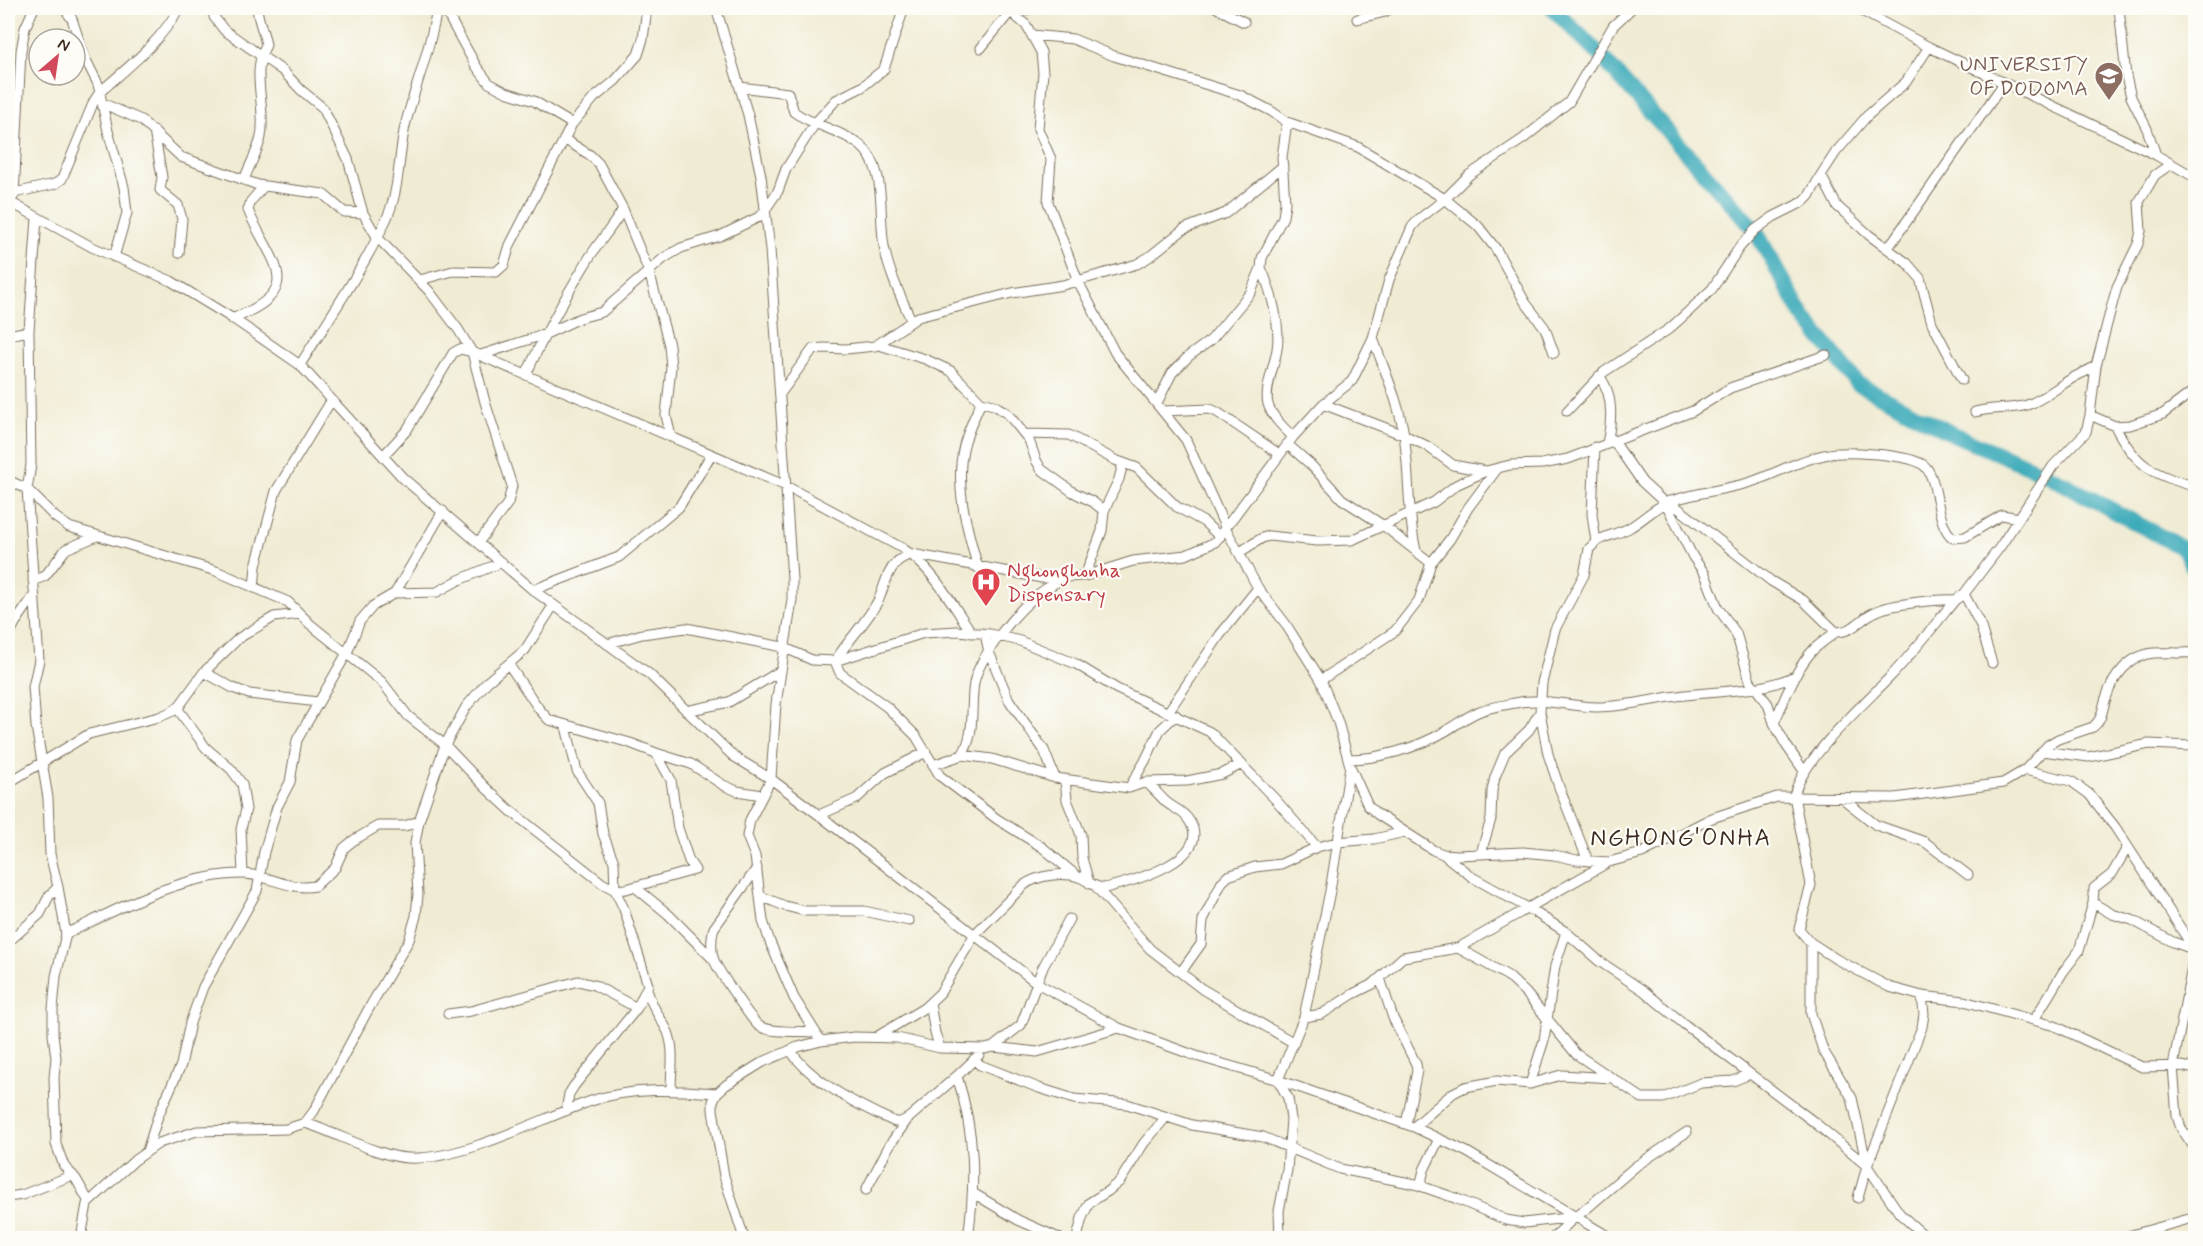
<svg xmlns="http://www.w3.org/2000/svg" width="2203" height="1246" font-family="Mynerve,sans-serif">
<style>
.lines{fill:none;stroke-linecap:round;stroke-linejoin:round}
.river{stroke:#3cabba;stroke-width:16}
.minor-casing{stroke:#7a6e5d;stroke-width:11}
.minor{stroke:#fff;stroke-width:9}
.labels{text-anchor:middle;stroke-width:4.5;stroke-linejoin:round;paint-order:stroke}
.education-label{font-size:21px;fill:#785e54;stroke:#fdfcf7;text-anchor:end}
.health-label{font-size:21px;fill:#be3a42;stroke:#fdfcf7;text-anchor:start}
.quarter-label{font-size:24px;letter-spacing:1.5px;fill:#3b2a1e;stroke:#fdfcf7}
</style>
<rect width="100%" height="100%" fill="#fdfcf7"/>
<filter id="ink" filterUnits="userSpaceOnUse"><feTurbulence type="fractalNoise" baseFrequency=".0167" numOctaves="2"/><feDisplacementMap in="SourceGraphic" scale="12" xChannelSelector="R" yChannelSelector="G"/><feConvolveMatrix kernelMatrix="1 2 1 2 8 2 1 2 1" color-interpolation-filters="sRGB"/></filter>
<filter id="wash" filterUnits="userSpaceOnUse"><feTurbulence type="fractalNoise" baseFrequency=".008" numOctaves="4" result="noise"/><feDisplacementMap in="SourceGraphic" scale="24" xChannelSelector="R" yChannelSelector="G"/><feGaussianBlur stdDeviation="1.35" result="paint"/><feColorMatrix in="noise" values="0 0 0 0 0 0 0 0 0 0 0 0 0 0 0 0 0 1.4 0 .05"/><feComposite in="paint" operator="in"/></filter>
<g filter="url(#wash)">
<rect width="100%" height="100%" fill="#f0ebd3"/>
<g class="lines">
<path class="river" d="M 1552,8 L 1598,53 L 1755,230 L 1803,316 L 1858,384 L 1953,434 L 2046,474 L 2184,549 L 2196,572"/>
</g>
</g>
<g filter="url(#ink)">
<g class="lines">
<g class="minor-casing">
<path id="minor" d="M 64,8 L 72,19 L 85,58 L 98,84 L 108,131 L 124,187 L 127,213 L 114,257
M 214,8 L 214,17 L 224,30 L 283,71 L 301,90 L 323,108 L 348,159 L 363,213 L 377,237 L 429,291 L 458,329 L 472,352 L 485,402 L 512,486 L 508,503 L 478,543
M 444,8 L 476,66 L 489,83 L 506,92 L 534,101 L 572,124
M 716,8 L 748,115 L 761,176 L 770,249 L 792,579 L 792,600 L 776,704 L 771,779 L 750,820 L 747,836 L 755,856 L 763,921 L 770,942 L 794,998 L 821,1041
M 909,8 L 937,8
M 1006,8 L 1026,25 L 1041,52 L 1043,73 L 1038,129 L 1051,159 L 1048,202 L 1078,281 L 1115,353 L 1186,440 L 1226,529 L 1258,588 L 1285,623 L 1321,680 L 1338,722 L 1350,766 L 1368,806 L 1377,814 L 1433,850 L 1443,854 L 1458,855 L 1523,852 L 1554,855 L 1577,860 L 1609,862 L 1642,853 L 1712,818 L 1777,797 L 1895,798 L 2003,783 L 2025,770 L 2048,745 L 2058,739 L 2093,727 C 2103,719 2102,709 2106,698 C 2113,677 2129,655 2154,653 C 2167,652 2181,654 2196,652
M 1217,8 L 1244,22
M 1856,8 L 1929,47 L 2156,155 L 2196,178
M 2119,8 L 2126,76 L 2131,97 L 2147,129 L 2156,155
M 1015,10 L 1015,14 L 1031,8
M 1357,19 L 1385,12 L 1391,8
M 1032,35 L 1073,39 L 1114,56 L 1240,95 L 1271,111 L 1287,122 L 1358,147 L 1445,199 L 1478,226 L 1496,249 L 1525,302 L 1545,328 L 1554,353
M 1929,47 L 1906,82 L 1867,116 L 1836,152 L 1821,175 L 1837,206 L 1869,235 L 1907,263 L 1920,278 L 1932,323 L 1962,380
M 981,48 L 1011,11
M 740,87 L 788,93 L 794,112 C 814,126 841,130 860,145 C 889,169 877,218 885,251 C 890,275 901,297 911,320
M 102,103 L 141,120 L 181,157 L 258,185 L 323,194 L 344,212 L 363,213
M 154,131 L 162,177 L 160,190 L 178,205 L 182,219 L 179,253
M 564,139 L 590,155 L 599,164 L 623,209 L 649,272 L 669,345 L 671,367 L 666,415 L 671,437
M 244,180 C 249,166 258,151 261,137 C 267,107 250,73 266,45 C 264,32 258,21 257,8
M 14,193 L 55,184 L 62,179 L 94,101 L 100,92 C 129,66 160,43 179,8
M 14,196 L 21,51 L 25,28 L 34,8
M 8,201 L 92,247 L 171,281 L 235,320 L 300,365 L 403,478 L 533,590 L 649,674 L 733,756 L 771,779 L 819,815 L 1037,983 L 1119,1028 L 1196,1056 L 1278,1080 L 1414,1127 L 1467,1152 L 1611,1238
M 37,218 L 29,331 L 31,465 L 27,489 L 39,660 L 33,687 L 36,726 L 48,798 L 50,854 L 58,887 L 66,934 L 56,976 L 53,1009 L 53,1034 L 56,1058 L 54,1077 L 56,1144 L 64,1166 L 76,1179 L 89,1202
M 1888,248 L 2004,83
M 1261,268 C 1271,289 1281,327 1277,349 C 1275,364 1264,390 1268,404 C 1271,416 1284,428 1293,437
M 420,280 L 453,271 L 496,272 L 504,265 L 510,245 L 572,124 L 594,98 L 615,81 L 638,55 L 643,39 L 647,8
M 232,319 C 310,288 270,263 248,210 L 251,201 L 264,186
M 8,335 L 29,331
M 1373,338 C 1384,370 1399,402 1404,435 C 1410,474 1407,513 1416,551
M 879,345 L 925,359 L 951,371 L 981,402 L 994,405 L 1007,413 L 1029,440 L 1036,460 L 1041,469 L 1073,492 L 1093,502 L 1104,511
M 481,355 L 546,334 L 580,318 L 602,312 L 664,258 L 681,248 L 720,236 L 761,216 L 778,191 L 786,169 L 816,122 L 836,100 L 862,87 L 884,69 L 904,8
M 300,365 C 329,318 362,271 386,220 C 400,190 398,158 405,126 C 415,86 431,48 437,8
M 526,375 C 543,337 564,299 586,263 C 597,244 612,228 623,209
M 1599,376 C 1614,394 1612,421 1607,443
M 780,394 L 813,349 L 824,348 L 846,349 L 875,346 L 918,317 L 1012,293 L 1063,285 L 1137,264 L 1149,257 L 1184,229 L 1226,213 L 1283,166
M 1157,403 L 1172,373 L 1189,356 L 1211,340 L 1251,292 L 1261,268 L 1262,258 L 1283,217 L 1285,203 L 1282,157 L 1287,122
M 1323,404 L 1404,435 L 1427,446 L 1453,465 L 1485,471
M 1163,411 L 1210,409 L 1217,412 L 1279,454
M 1567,411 L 1604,372 L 1669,329 L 1689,311 L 1712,289 L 1739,248 L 1755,230 L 1773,217 L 1803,202 L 1809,196 L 1821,175
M 1975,412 C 1992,407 2010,410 2027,405 C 2044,399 2056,388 2071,379 C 2079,374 2088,371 2096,366
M 2090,415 L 2115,426 L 2130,425 L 2163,414 L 2196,389
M 2115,426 C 2136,467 2153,474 2196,487
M 1025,434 L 1069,435 L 1115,460 L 1137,468 L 1177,507 L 1204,522 L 1220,537
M 1613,440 L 1642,482 L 1666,504 L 1693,557 L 1705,574 L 1718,608 L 1736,633 L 1750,681 L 1768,704 L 1774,723 L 1786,745 L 1804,771
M 1287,444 L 1310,464 L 1342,499 L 1384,526 L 1431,563
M 383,456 L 407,430 L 453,353 L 460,349 L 472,352 L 786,486 L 902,548 C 932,567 952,604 972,633
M 8,480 L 27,489 L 55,517 L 69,527 L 216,571 L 288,602 L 310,624 L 382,682 L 408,716 L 445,745 L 485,787 L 511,811 L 602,883 L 615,890 L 626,889 L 695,870 L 689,861 L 678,828 L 671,780 L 656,753
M 1669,501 L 1771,581 L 1803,600 L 1836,632 C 1855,632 1861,617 1877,611 C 1891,604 1939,599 1955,600
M 1596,542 C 1606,535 1618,534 1629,528 C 1643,520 1656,506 1671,501 C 1697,492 1725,490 1751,482 C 1775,474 1799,460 1824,455 C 1843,450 1905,454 1922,464 C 1940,475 1934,524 1953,538 L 1965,537 L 2002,515 L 2019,518
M 1240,552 L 1262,538 L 1269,536 L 1317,541 L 1352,540 L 1434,502 L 1456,485 L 1486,471 L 1510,465 L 1542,464 L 1568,459 L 1693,411 L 1730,388 L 1826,355
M 978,568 C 967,528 954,486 964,445 C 968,430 975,416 981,402
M 1085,576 L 1102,531 L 1104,511 L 1119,479 L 1123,463
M 33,581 L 45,576 L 66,549 L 97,536
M 254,588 L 256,566 L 276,491 L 331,401
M 533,590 L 619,557 L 679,507 L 711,455
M 395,593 L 443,511
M 1964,594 L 1980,624 L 1992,663
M 985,634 L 989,652 L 1009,700 L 1044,750 L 1055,778
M 8,637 L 15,623 L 33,597
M 607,644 L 642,634 L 686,628 L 783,647 L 812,660 L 835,661 L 924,633 L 957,631 L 990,634 L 1020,641 L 1076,664 L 1117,689 L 1210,732 L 1275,799 L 1317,847
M 509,665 L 539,709 L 549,720 L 630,743 L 656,753 L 691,764 L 723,785 L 737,791 L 762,795
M 204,672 L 233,688 L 249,694 L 318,702
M 1321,680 L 1395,631 L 1419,600 L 1431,563 L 1450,539 L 1468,508 L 1497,469
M 177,708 L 206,748 L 231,769 L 242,784 L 246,809 L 241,829 L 243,874
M 686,711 L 729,702 L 780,671
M 1168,712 L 1220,635 L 1258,588
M 1540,712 L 1548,754 L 1559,787 L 1588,861
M 1774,723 C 1785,699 1795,669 1814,649 C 1821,643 1829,637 1836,632
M 566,727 L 577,771 L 598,803 L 603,834 L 614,862 L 615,890 L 624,909 L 648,985 L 637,1008 L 574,1086 L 569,1094 L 566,1111
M 2042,751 L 2089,757 L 2149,744 L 2192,746
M 962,755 C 976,734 970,707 974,683 C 979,657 1015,613 1035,597 C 1043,590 1053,584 1062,579
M 1348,759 C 1380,759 1417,748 1444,732 C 1456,725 1467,716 1480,711 C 1491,707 1504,705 1515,703 C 1543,697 1570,707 1597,707 C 1622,707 1646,701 1670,697 C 1712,690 1756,694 1795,676
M 933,765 L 962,755 L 992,759 L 1055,778 L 1129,788 L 1146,782 L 1187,781 L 1222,774 L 1242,764
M 2025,770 L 2071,781 L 2089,794 L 2115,827 L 2196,952
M 1065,779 L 1067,800 L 1081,835 L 1082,858 L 1089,883
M 8,783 L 89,734 L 159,717 L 173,711 L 180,705 L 204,672 L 239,638 L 274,617 L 300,614
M 1129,788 L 1145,761 L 1160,730 L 1176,715
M 1842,798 L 1876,825 L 1925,842 L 1968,875
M 819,815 L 856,799 L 885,773 L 926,752
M 1481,853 L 1491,819 L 1492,791 L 1495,777 L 1505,753 L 1529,730 L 1540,712 L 1542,683 L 1555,629 L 1584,575 L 1589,549 L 1596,542 L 1592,514 L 1595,447
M 1443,854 L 1472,877 L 1528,908 L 1566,932 L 1599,961 L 1644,991 L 1684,1024 L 1814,1122 L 1867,1166 L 1900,1214 L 1927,1238
M 757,868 L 714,928 C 711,936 711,953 714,960 C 717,969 752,1021 759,1026 C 769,1033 801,1031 814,1032
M 1078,877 L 1042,847 L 997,819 L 940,776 L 916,736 L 887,707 L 840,673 L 835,661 C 848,640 866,623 878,601 C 884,589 886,573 896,563 C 900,558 906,556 912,554 L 1042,578 L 1085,576 L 1133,561 L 1186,555 L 1215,542 L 1293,437 L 1323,404 L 1352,381 L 1373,338 L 1389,280 L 1412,227 L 1419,219 L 1445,199 L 1469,175 L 1523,139 L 1569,102 L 1613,26 L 1632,8
M 635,887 L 668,914 L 714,960
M 1097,888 L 1150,949 L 1202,989 L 1294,1043
M 760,896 L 785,906 L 805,911 L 864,911 L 909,921
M 2093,903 L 2112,914 L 2132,920 L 2173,942 L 2193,949
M 66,934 C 120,908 181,874 243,874 C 267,874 289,891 315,886 L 335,868 L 344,848 L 354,840 L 378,826 L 405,826 L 419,821
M 8,942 L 40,914 L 49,896 L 58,887
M 1810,942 L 1836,959 L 1889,987 L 1922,996 L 1964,1001 L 2055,1026 L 2142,1067 L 2181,1066 L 2196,1069
M 1458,948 L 1508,976 L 1526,993 L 1576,1054 L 1642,1098 L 1663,1098 L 1701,1083 L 1733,1081 L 1750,1074
M 2195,952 L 2173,1066 L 2177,1116 L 2181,1128 L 2196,1150
M 1181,972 L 1201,944 L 1203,920 L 1222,882 L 1228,876 L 1255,867 L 1281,864 L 1317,847 L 1337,842 L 1374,839 L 1405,832
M 1380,978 L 1393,1018 L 1416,1064 L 1417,1071 L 1406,1124
M 647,989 C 652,1009 660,1016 668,1032 C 675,1050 671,1071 671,1090
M 930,1003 L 935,1033 L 940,1048
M 448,1014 L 471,1011 L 578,981 L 594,985 L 637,1008
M 1304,1017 L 1322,1014 L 1353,994 L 1373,984 L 1403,957 L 1458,948 L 1607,863
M 2034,1020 L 2063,972 L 2079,951 L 2093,903 L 2094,888 L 2112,874 L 2127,848
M 878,1036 L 924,1008 L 940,993 L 975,934 L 1024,885 C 1038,875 1063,872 1079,877 C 1089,881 1094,888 1105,888 C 1130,882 1217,859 1188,819 C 1183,811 1173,808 1166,802 C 1159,795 1153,788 1146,782
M 993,1047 L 1037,1052 L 1119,1028
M 790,1050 C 811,1082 861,1107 895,1122 L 901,1122 L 910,1117 L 957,1076
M 974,1059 L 980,1065 L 1039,1088 L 1074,1099 L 1127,1104 L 1192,1125 L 1263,1137 L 1340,1169 L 1415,1184 L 1455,1198 L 1506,1220 L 1524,1223 L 1575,1217
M 1530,1084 L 1544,1040 L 1555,966 L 1566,932
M 305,1123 C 335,1132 379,1157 408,1158 C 462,1161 539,1119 591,1101 C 632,1087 675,1090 717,1093
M 1414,1127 L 1453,1093 L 1465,1087 L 1497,1081 L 1530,1084 L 1561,1075 L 1612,1078
M 147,1151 L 158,1116 L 181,1065 L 190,1023 L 203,987 L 257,891 L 264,852 L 277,807 L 290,782 L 297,740 L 347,653 L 360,621 L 373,606 L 395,593 L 437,592 L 459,580 L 502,562
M 1867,1166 L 1922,1027 L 1924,1014 L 1922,996
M 1420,1186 L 1424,1170 L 1439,1139
M 866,1190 L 889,1146 L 907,1120
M 973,1193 L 1018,1220 L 1059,1238
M 8,1197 L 22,1195 L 73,1175
M 1858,1198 L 1867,1166 L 1852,1098 L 1823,1050 L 1811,1014 L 1811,946 L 1810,942 L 1799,929 L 1811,885 L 1794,796 C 1802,759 1862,706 1889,678 C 1913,653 1934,626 1955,600 L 1964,594 L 2000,547 L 2053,466 L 2086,432 L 2090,415 L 2096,366 L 2113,301 L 2117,287 L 2138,244 L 2141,231 L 2139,202 L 2155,175 L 2171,164
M 81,1238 L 87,1204 L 135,1160 L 159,1143 L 197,1131 L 286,1129 L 305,1123 L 314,1111 L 368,1010 L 409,940 L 416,916 L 418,894 L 415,843 L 419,821 L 445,745 L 466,707 L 487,682 L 525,650 L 553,606
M 744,1238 L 724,1176 L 713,1110 L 713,1101 L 717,1093 L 726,1085 L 763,1062 L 798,1047 L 821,1041 L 854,1037 L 897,1038 L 940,1048 L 985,1049 L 993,1047 L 1021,1025 L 1042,969 L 1069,919
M 968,1238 C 976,1180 975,1133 957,1076 L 979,1055
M 1077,1238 L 1082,1218 L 1089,1203 L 1108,1191 L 1120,1181 L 1144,1143 L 1166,1117
M 1280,1238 L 1279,1211 L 1287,1170 L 1291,1119 L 1288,1098 L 1278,1080 L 1304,1017 L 1330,891 L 1350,766
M 1553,1238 L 1575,1217 L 1586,1209 L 1636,1166 L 1687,1132
M 2121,1238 L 2196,1217"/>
</g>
<use href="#minor" class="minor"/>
</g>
</g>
<defs>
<g id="university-pin" transform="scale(1.5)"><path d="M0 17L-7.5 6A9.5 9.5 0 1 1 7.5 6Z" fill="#8d6e63" stroke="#fdfcf7"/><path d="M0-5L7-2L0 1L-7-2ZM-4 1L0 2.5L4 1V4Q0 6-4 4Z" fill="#fff"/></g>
<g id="hospital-pin" transform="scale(1.5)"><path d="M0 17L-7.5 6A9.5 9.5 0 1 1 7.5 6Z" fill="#e0444e" stroke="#fdfcf7"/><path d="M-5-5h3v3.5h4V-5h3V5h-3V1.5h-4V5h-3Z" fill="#fff"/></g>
</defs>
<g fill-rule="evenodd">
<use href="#university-pin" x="2109" y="76"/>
<use href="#hospital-pin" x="986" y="582"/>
</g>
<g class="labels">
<g class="education-label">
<text x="2088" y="71">UNIVERSITY<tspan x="2088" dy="24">OF DODOMA</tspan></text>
</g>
<g class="health-label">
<text x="1007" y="577">Nghonghonha<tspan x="1007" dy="24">Dispensary</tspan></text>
</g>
<g class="quarter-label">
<text x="1681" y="845">NGHONG'ONHA</text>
</g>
</g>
<rect width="2203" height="1246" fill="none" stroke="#fdfcf7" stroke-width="30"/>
<g transform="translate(57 57) rotate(29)"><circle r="28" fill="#fdfcf7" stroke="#afa8a0" stroke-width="1.5"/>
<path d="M0-4.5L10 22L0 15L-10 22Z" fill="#d1495b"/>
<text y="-9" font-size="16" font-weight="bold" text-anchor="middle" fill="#3b2a1e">N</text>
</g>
</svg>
